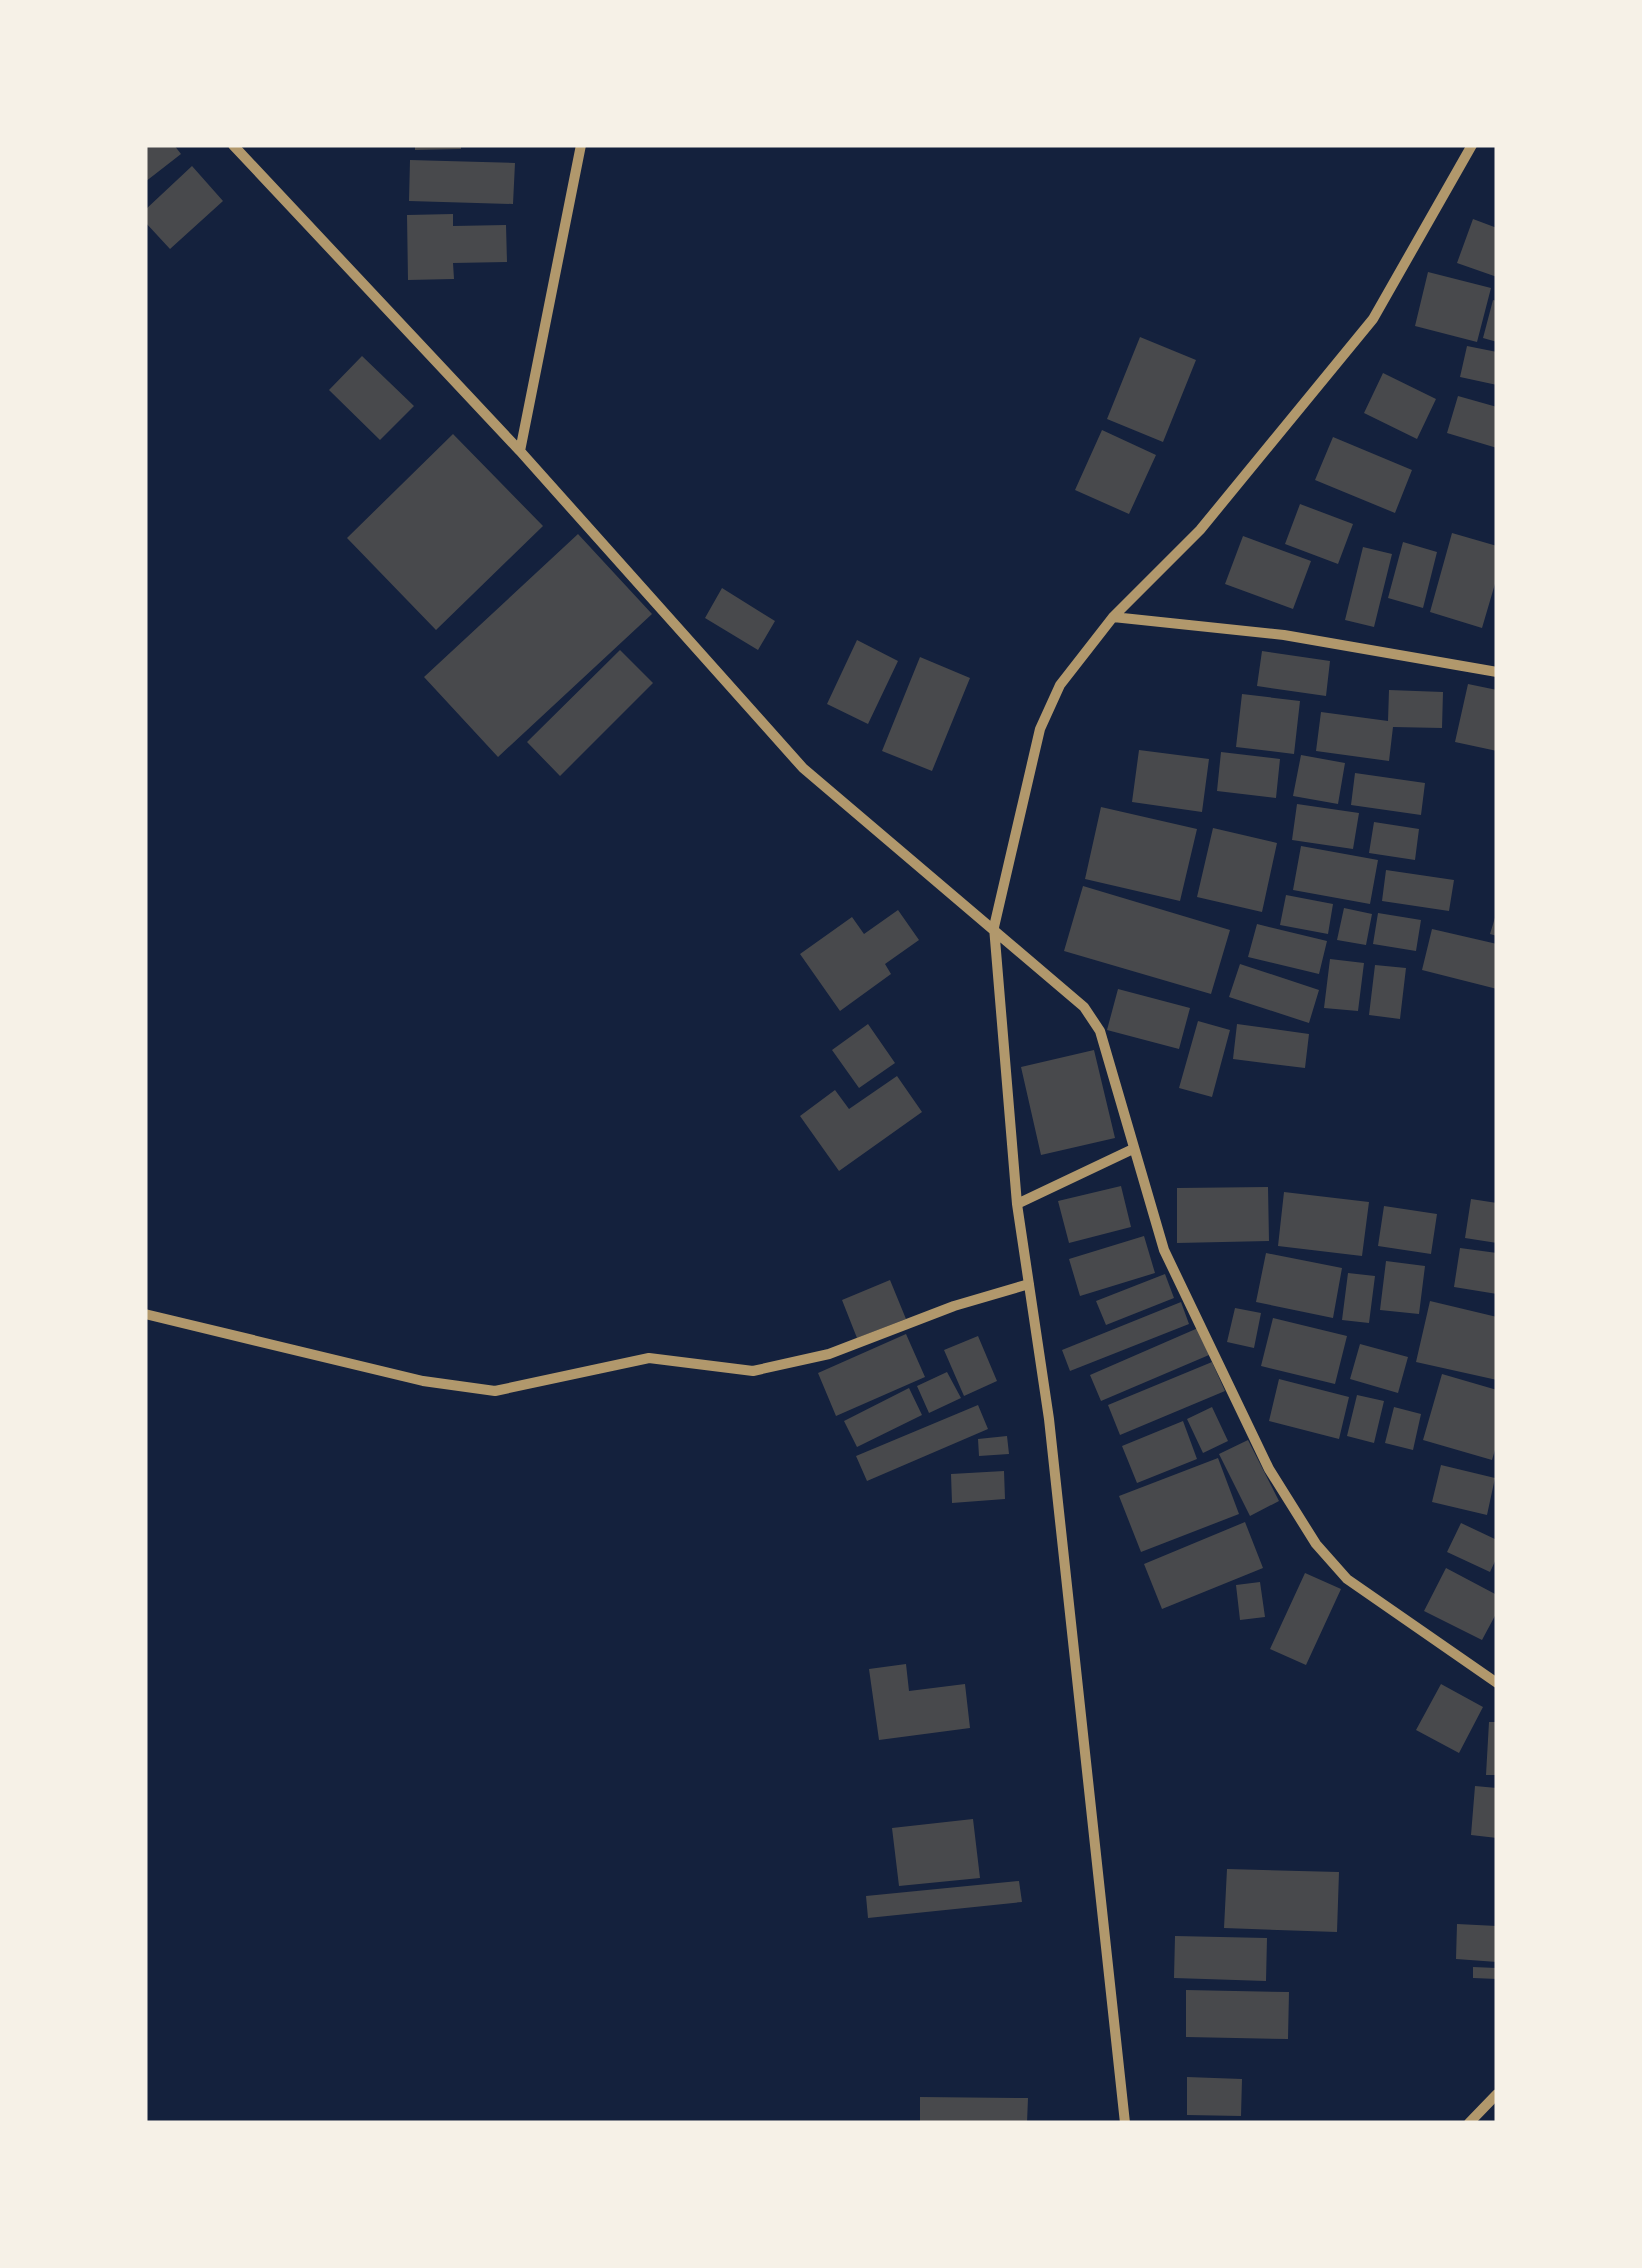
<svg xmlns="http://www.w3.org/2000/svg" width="1642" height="2268" font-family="'Exo 2',sans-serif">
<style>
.building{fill:#48494c}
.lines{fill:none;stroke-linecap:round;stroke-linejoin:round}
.minor{stroke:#b1986c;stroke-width:10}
</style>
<rect width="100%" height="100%" fill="#14213d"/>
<path class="building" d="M 145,145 L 174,145 L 181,154 L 145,182 Z
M 415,145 L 461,145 L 461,149 L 415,150 Z
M 410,160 L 515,163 L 513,204 L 409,201 Z
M 192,166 L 223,201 L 170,249 L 145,222 L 145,210 Z
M 453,214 L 453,226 L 506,225 L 507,262 L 453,263 L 454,279 L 408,280 L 407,215 Z
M 1473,219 L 1497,228 L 1497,277 L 1457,263 Z
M 1428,272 L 1491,288 L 1477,342 L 1415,326 Z
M 1493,300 L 1497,301 L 1497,342 L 1483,338 Z
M 1140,337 L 1196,360 L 1163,442 L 1107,419 Z
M 1467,346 L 1497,352 L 1497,385 L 1460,377 Z
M 362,356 L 414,406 L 380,440 L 329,390 Z
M 1383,373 L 1436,399 L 1417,439 L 1364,413 Z
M 1458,396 L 1497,407 L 1497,448 L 1447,433 Z
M 1102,430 L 1156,455 L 1129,514 L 1075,490 Z
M 453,434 L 543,526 L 436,630 L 347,538 Z
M 1333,437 L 1412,470 L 1395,513 L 1315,480 Z
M 1300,504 L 1353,524 L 1338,564 L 1285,544 Z
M 1452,533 L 1497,546 L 1497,577 L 1482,628 L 1430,612 Z
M 578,534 L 652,614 L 498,757 L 424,677 Z
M 1243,536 L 1311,561 L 1293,609 L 1225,584 Z
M 1403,542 L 1437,552 L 1423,608 L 1388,598 Z
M 1363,547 L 1392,554 L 1374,627 L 1345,620 Z
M 722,588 L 775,621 L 758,650 L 705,618 Z
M 857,640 L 898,661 L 868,724 L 827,704 Z
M 620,650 L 653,683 L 560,776 L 527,742 Z
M 1262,651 L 1330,661 L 1326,696 L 1257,686 Z
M 920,657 L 970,678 L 932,771 L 882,751 Z
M 1468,684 L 1497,690 L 1497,751 L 1455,742 Z
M 1389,690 L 1443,692 L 1442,728 L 1393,727 L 1389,761 L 1316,751 L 1321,712 L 1388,721 Z
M 1242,694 L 1300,701 L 1294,754 L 1236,747 Z
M 1139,750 L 1209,759 L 1202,812 L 1132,802 Z
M 1221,752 L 1280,759 L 1276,798 L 1217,791 Z
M 1301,755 L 1345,763 L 1338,804 L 1293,796 Z
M 1355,773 L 1425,783 L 1421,815 L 1351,805 Z
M 1297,804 L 1359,813 L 1353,849 L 1292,840 Z
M 1101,807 L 1197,829 L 1180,901 L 1085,879 Z
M 1374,822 L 1419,829 L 1415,860 L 1369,853 Z
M 1213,828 L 1277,843 L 1262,912 L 1197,897 Z
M 1301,846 L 1378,860 L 1370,904 L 1293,890 Z
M 1386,870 L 1454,880 L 1449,911 L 1382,901 Z
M 1083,886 L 1230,930 L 1211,994 L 1064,951 Z
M 1286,895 L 1333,904 L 1328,934 L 1280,925 Z
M 1344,908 L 1372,914 L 1366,945 L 1337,940 Z
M 898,910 L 919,940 L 885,964 L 891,974 L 840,1011 L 800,954 L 852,917 L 864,934 Z
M 1497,911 L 1497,936 L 1490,934 Z
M 1378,913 L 1421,920 L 1416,951 L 1373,944 Z
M 1257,924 L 1327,941 L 1319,974 L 1248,957 Z
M 1432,929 L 1497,944 L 1497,989 L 1422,970 Z
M 1330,959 L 1364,963 L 1358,1011 L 1324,1008 Z
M 1240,964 L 1319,990 L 1309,1023 L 1229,997 Z
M 1375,965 L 1406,968 L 1400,1019 L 1369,1015 Z
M 1118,989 L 1190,1008 L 1179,1049 L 1107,1030 Z
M 1198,1021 L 1230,1030 L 1212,1097 L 1179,1088 Z
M 868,1024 L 895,1063 L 859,1088 L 832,1050 Z
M 1237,1024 L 1309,1034 L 1305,1068 L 1233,1059 Z
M 1094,1050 L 1115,1138 L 1041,1155 L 1021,1067 Z
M 897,1076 L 922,1112 L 839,1171 L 800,1116 L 835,1090 L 849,1109 Z
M 1121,1186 L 1131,1227 L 1069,1243 L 1058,1201 Z
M 1268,1187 L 1269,1241 L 1177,1243 L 1177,1188 Z
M 1284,1192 L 1369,1202 L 1362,1256 L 1278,1246 Z
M 1471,1199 L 1497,1203 L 1497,1243 L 1465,1238 Z
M 1384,1206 L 1437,1214 L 1431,1254 L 1378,1246 Z
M 1144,1236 L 1155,1273 L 1080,1296 L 1069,1259 Z
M 1460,1248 L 1497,1253 L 1497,1294 L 1454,1287 Z
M 1266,1253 L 1342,1268 L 1333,1318 L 1256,1302 Z
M 1386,1261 L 1425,1266 L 1419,1314 L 1380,1310 Z
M 1348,1273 L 1375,1276 L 1369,1323 L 1342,1320 Z
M 1165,1274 L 1174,1298 L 1106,1325 L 1096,1301 Z
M 890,1280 L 906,1319 L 857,1338 L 842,1300 Z
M 1430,1301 L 1497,1317 L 1497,1380 L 1416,1362 Z
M 1181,1302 L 1189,1324 L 1070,1371 L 1062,1350 Z
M 1235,1308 L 1261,1313 L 1254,1348 L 1227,1342 Z
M 1273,1318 L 1347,1336 L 1335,1384 L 1261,1366 Z
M 1198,1328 L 1209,1355 L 1101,1401 L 1090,1375 Z
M 906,1334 L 925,1377 L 836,1416 L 818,1373 Z
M 978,1336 L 997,1381 L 964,1396 L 944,1350 Z
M 1360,1344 L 1408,1357 L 1398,1393 L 1350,1379 Z
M 1212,1362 L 1225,1391 L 1120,1435 L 1108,1405 Z
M 947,1372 L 961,1398 L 929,1413 L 917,1386 Z
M 1442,1374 L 1497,1390 L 1497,1443 L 1492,1460 L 1423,1440 Z
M 1279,1379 L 1349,1397 L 1339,1439 L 1269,1421 Z
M 909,1388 L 922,1415 L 857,1447 L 844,1421 Z
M 1357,1395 L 1384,1401 L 1374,1443 L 1347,1436 Z
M 978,1405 L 988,1429 L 867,1481 L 856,1456 Z
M 1212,1407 L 1228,1441 L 1203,1453 L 1187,1419 Z
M 1394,1407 L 1421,1414 L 1413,1450 L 1385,1443 Z
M 1183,1421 L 1197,1459 L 1137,1483 L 1122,1446 Z
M 1007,1436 L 1009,1454 L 979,1456 L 978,1439 Z
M 1248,1440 L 1279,1501 L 1250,1516 L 1219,1454 Z
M 1218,1458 L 1239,1514 L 1141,1552 L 1119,1496 Z
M 1441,1465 L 1495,1478 L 1487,1515 L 1432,1502 Z
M 1004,1471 L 1005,1499 L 952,1503 L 951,1474 Z
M 1245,1522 L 1263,1568 L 1162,1609 L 1144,1564 Z
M 1461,1523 L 1497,1540 L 1497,1557 L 1490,1572 L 1447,1552 Z
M 1446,1568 L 1497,1595 L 1497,1612 L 1482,1640 L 1424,1611 Z
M 1305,1573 L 1341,1589 L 1306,1665 L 1270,1649 Z
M 1260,1582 L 1265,1617 L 1240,1620 L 1236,1585 Z
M 906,1664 L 909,1691 L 965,1684 L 970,1728 L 879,1740 L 869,1669 Z
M 1441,1684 L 1483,1707 L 1459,1753 L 1416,1730 Z
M 1489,1722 L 1497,1722 L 1497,1775 L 1486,1775 Z
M 1475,1786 L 1497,1788 L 1497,1838 L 1471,1835 Z
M 973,1819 L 980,1878 L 899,1886 L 892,1828 Z
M 1227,1869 L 1339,1872 L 1337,1932 L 1224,1928 Z
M 1019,1881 L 1022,1902 L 868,1918 L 866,1896 Z
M 1457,1924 L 1497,1926 L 1497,1962 L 1456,1959 Z
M 1175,1936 L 1267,1938 L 1266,1981 L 1174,1978 Z
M 1473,1967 L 1497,1968 L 1497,1979 L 1473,1978 Z
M 1186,1990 L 1289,1992 L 1288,2039 L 1186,2037 Z
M 1187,2077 L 1242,2079 L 1241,2116 L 1187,2115 Z
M 920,2097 L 1028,2098 L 1027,2123 L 920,2123 Z"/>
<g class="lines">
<path class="minor" d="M 233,145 L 520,451 L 803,768 L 1084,1007 L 1100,1031 L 1164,1250 L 1269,1469 L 1316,1544 L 1347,1579 L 1497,1683
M 520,451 L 581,145
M 1113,617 L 1284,635 L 1497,672
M 1017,1204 L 1133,1149
M 145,1314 L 423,1381 L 495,1391 L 649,1358 L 753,1371 L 829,1354 L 954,1306 L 1029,1284
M 1125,2123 L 1049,1419 L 1017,1204 L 994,927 L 1040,729 L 1060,685 L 1113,617 L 1200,530 L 1373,319 L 1472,145
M 1469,2123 L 1497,2094"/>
</g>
<rect width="1642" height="2268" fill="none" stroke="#f6f1e7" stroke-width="295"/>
</svg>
